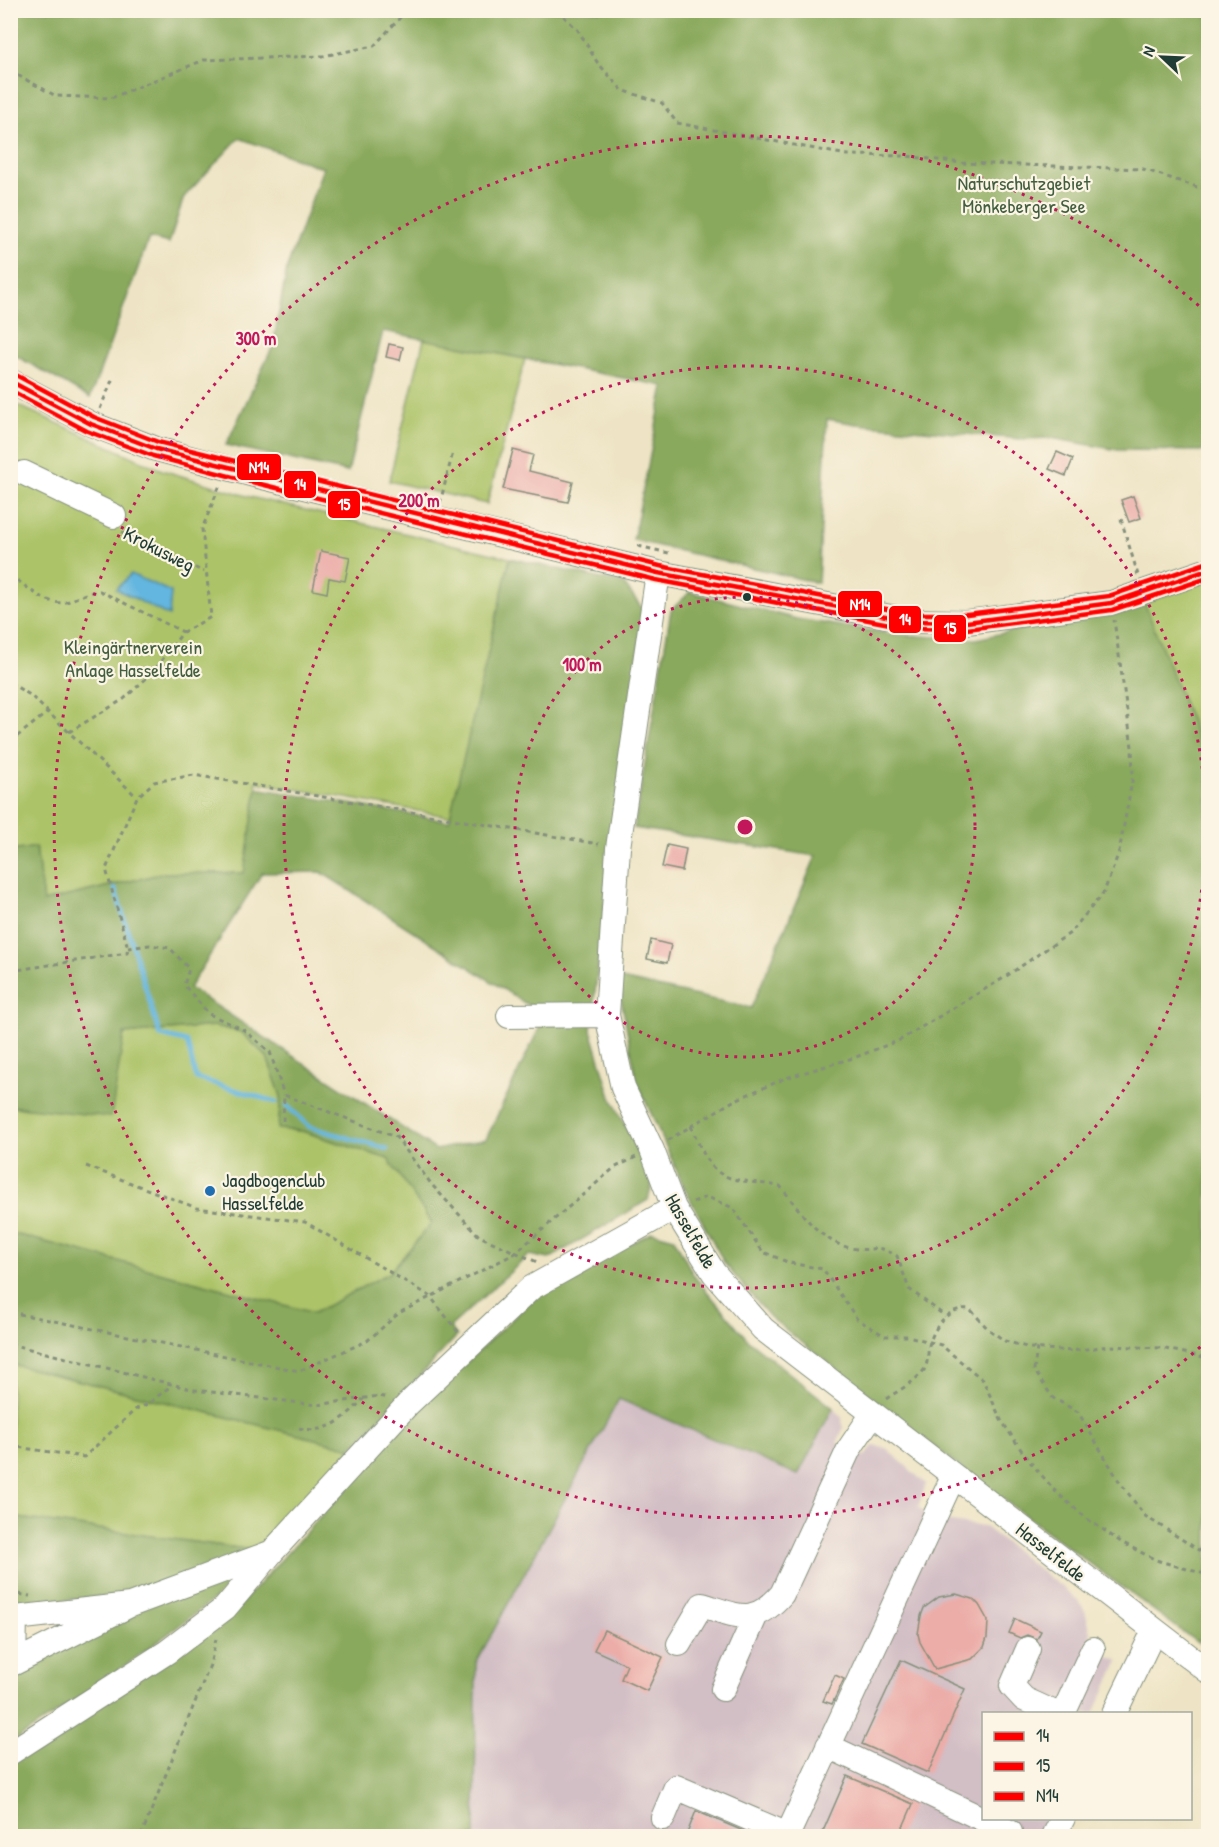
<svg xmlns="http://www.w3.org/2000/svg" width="1219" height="1847" font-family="'Patrick Hand',sans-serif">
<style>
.industrial{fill:#d2bec5}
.green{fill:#acc368;stroke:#66804e;stroke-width:1.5}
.forest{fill:#89a95c;stroke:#547348;stroke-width:1.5;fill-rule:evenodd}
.water{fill:#63b6df;stroke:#417a8a;stroke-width:1.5}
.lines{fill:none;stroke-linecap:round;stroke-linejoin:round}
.stream{stroke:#63b6df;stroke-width:4.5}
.building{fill:#ecada9}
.minor-casing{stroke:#86907c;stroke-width:26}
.path{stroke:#86907c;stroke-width:3;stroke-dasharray:4.5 4.5;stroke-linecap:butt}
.minor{stroke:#fff;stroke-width:24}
.bus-1-casing{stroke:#fcf5e5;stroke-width:9}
.bus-2-casing{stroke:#fcf5e5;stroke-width:9}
.bus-3-casing{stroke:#fcf5e5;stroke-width:9}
.bus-1{stroke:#f00;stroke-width:4.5}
.bus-2{stroke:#f00;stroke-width:4.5}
.bus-3{stroke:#f00;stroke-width:4.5}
.ring{fill:none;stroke:#c2185b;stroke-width:3;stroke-dasharray:3 6}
.bus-dot{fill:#1f3d34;stroke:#fcf5e5;stroke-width:2}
.poi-dot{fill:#1f6fb2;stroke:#fcf5e5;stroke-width:2}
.labels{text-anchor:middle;stroke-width:4.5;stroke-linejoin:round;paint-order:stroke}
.park-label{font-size:20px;fill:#425e41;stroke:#fcf5e5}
.street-label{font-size:20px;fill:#1f3d34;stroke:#fcf5e5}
.poi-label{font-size:20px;fill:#1f3d34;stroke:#fcf5e5;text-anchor:start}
.centre{fill:#c2185b;stroke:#fcf5e5;stroke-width:3}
.ring-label{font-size:18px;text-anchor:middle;font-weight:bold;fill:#c2185b;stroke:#fcf5e5;stroke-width:4.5;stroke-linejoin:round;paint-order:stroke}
.line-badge{stroke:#fcf5e5;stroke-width:2}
.badge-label{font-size:16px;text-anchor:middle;font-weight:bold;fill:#fff}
</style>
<rect width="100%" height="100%" fill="#fcf5e5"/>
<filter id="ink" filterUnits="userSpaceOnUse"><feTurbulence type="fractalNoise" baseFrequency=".0167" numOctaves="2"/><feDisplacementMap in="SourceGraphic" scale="12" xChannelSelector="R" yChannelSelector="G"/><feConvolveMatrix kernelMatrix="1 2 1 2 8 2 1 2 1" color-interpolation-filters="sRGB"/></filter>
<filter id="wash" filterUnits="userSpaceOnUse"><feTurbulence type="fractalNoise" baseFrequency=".008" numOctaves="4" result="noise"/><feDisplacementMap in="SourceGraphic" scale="24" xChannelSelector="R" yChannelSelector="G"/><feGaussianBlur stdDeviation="1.35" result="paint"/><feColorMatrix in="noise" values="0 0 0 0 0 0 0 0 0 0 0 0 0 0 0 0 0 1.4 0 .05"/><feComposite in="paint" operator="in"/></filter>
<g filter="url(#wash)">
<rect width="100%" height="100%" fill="#eee4c5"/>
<path class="industrial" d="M 619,1399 L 797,1475 L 833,1408 L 842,1418 L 843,1429 L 837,1443 L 865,1456 L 873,1446 L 886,1448 L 926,1484 L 918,1507 L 941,1525 L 944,1521 L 985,1527 L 1079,1601 L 1085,1611 L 1091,1633 L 1086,1645 L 1119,1661 L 1094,1713 L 984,1714 L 984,1818 L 1046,1819 L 1037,1836 L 475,1836 L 476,1663 Z"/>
<path class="green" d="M 424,339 L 525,359 L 487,504 L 389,481 Z
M 10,402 L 162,470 L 250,497 L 510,558 L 451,817 L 256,782 L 257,788 L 245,873 L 164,873 L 43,902 L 36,847 L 11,851 Z
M 1208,579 L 1208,765 L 1207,766 L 1144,602 Z
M 214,1026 L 241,1032 L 267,1057 L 281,1096 L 278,1129 L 302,1131 L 389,1159 L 432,1223 L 389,1273 L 314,1313 L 11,1233 L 10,1106 L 27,1109 L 124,1034 Z
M 11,1364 L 352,1448 L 260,1551 L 11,1517 Z"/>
<path class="forest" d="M 10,11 L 1208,11 L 1208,451 L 1118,450 L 1051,438 L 1021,439 L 856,424 L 827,419 L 818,583 L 633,540 L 664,386 L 383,331 L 348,472 L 226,445 L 273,346 L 287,268 L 323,168 L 239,138 L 184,197 L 169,243 L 149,238 L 90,398 L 11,353 Z
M 510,558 L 624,584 L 644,611 L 612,836 L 591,1030 L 611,1097 L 653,1181 L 648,1200 L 549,1259 L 529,1255 L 450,1327 L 457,1336 L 352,1448 L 11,1364 L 11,1233 L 314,1313 L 389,1273 L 432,1223 L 388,1159 L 302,1131 L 278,1129 L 281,1096 L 267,1057 L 241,1032 L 214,1026 L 124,1034 L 111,1117 L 11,1106 L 11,851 L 36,847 L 43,902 L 164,873 L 244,873 L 257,788 L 449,821 ZM 321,872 L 545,1016 L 486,1139 L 436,1150 L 189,988 L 262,873 Z
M 690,592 L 797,619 L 898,635 L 976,639 L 1144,602 L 1208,765 L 1208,1622 L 1198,1643 L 961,1468 L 770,1317 L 725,1264 L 685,1189 L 637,1082 L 617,978 L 751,1008 L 816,856 L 634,828 L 671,610 Z
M 652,1232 L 674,1238 L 694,1276 L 749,1341 L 833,1408 L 798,1475 L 619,1399 L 476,1663 L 475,1836 L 11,1836 L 11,1760 L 239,1606 L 416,1411 L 537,1295 Z
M 11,1517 L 260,1551 L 216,1598 L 106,1680 L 11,1743 L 11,1673 L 126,1595 L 30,1603 L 11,1601 Z"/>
<path class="water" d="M 131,574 L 171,592 L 169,616 L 116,589 Z"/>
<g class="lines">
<path class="stream" d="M 115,889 L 160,1035 L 187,1042 L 196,1078 L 276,1102
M 287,1106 L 310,1127 L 387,1149"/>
</g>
<g id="blocks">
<path class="building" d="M 389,344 L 403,347 L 400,360 L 386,357 Z
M 513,450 L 533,455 L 529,471 L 573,482 L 568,502 L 503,489 Z
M 1057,452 L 1073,459 L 1066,476 L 1049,469 Z
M 1133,496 L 1141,518 L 1129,522 L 1121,500 Z
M 321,551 L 350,557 L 345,581 L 329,578 L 327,593 L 313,590 Z
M 667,845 L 686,849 L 682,871 L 662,867 Z
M 651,940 L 671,945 L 667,963 L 647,959 Z
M 956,1594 L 973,1599 L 979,1605 L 988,1621 L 987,1638 L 984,1647 L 972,1659 L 935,1669 L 920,1642 L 918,1634 L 921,1616 L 924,1608 L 939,1597 Z
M 1015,1619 L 1041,1631 L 1037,1639 L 1027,1635 L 1020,1638 L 1009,1633 Z
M 604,1630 L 663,1657 L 647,1691 L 621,1679 L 627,1665 L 594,1650 Z
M 901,1660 L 965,1689 L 928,1773 L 862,1744 Z
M 835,1675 L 844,1679 L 832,1704 L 823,1701 Z
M 847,1776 L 913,1804 L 899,1836 L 821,1836 Z
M 696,1811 L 755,1836 L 686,1836 Z"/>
</g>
</g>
<g filter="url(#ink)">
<use href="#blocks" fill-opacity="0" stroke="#86907c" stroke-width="1.5"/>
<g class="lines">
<g class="minor-casing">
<path id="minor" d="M 10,381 L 91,424 L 156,449 L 254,475 L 658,573 L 912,621 L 967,622 L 1111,603 L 1208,570
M 24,473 L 114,516
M 658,573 L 618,848 L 607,1015 L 623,1088 L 652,1150 L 674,1208 L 714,1273 L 763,1329 L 1208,1671
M 509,1016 L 607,1015
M 130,1605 L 15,1618 L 14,1663 L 130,1605 L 270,1553
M 679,1644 L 702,1605 C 739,1616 753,1627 782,1594 L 849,1449 L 872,1415
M 1028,1649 L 1012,1686 L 1024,1699 L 1057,1714
M 723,1689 L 755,1617
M 1063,1714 L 1093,1649
M 1114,1714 L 1154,1631
M 828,1746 L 1010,1832
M 10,1753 L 167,1652 L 225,1608 L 272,1552 L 408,1404 L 531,1288 L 674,1208
M 663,1818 L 676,1787 L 788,1835
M 787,1836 L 953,1477
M 1054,1836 L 1063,1818"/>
</g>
<path class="path" d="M 557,10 L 578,30 L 597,62 L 622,90 L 662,103 L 677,123 L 847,155 L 906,156 L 962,163 L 1143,169 L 1197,187 L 1208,187
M 10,71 L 56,96 L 111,98 L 204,60 L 323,56 L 374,46 L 407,10
M 100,409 L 113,378
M 440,503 L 453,452
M 1121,519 L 1138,575
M 122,532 L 204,572
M 638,546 L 673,554
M 10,575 C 27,586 48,609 69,601 C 81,596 87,592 100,591 L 183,632
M 10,683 L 30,695 L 137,797
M 69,732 L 124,699 L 152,673 L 183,632 L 211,617 L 202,529 L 220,485
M 10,742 L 48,712
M 128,948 L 150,945 L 170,948 L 189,969 L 184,985 L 209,1014 L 244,1030 L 270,1052 L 284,1095
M 10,971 L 127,953 L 128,948 L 106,869 L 137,797 L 154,782 L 194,775 L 599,844
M 283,1121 L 284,1095 L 396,1137 L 432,1185 L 479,1236 L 537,1262
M 691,1126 C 715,1185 721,1177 780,1186 C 802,1212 820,1245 857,1249 C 879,1252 872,1242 897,1256 L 909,1289 L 945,1316
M 668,1140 L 735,1100 L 786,1078 L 856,1057 L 900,1040 L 1002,979 L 1070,933 L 1104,892 L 1119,852 L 1133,776 L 1132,747 L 1114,620
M 86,1166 L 197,1208 L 305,1222 L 430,1296 L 458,1332
M 693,1202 L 707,1197 L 733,1208 L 763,1252 L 790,1263 L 823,1269 L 857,1319 L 885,1336 L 908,1336 L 941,1345 L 983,1380 L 1001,1420 L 1026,1457 L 1056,1492 L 1086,1518 L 1121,1542 L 1156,1560 L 1208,1575
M 10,1312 L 299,1371 L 367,1341 L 399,1313 L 514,1254 L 614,1168 L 636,1157
M 10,1344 L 195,1390 L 317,1405 L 379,1396 L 389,1398
M 1037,1348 L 1034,1370 L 1053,1398 L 1078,1412 L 1119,1481 L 1145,1516 L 1208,1556
M 886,1399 C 899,1390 914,1383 924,1370 C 929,1362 927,1351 930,1342 C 936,1324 950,1306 970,1309 L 988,1329 L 1005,1341 L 1030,1348 L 1072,1351 L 1109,1346 L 1161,1348 L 1208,1358
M 299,1428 C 326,1435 345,1419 363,1399
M 10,1446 L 84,1457 L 136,1409 L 148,1404 L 172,1385
M 10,1593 L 30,1596
M 141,1836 L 210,1665 L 216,1639"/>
<use href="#minor" class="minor"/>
<g class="bus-1-casing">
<path id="bus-1" d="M 10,381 L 91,424 L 156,449 L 658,573 L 912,621 L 967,622 L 1111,603 L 1208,570"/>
</g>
<g class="bus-2-casing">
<path id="bus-2" d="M 10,390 L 87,431 L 153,456 L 252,482 L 656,580 L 911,628 L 967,629 L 1112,610 L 1208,578"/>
</g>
<g class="bus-3-casing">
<path id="bus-3" d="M 14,374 L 94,417 L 158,442 L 660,566 L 913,614 L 967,614 L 1109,596 L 1206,563"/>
</g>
<use href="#bus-1" class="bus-1"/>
<use href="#bus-2" class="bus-2"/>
<use href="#bus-3" class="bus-3"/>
</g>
</g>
<g class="ring">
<circle cx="745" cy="827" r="230"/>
<circle cx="745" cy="827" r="461"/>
<path d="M1207 1341A691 691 0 1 1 1207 313"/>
</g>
<circle class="bus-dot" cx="747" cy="597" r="5"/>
<circle class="poi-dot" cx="210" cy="1191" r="6"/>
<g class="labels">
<g class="park-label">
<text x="1024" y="190">Naturschutzgebiet<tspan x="1024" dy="23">Mönkeberger See</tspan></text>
<text x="133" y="654">Kleingärtnerverein<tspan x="133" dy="23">Anlage Hasselfelde</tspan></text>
</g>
<g class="street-label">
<text transform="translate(159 549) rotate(27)" y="7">Krokusweg</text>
<text transform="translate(691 1231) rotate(60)" y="7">Hasselfelde</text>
<text transform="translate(1051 1552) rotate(38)" y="7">Hasselfelde</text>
</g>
<g class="poi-label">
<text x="222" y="1187">Jagdbogenclub<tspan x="222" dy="23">Hasselfelde</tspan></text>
</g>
</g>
<circle cx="745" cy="827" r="9" class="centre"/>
<g class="ring-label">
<text x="256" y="345">300 m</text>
<text x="419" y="507">200 m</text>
<text x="582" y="671">100 m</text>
</g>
<g class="line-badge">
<rect x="236" y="453" width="46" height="28" rx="6" fill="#f00"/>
<rect x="283" y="470" width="34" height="29" rx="6" fill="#f00"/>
<rect x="327" y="490" width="34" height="29" rx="6" fill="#f00"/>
<rect x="837" y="590" width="46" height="28" rx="6" fill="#f00"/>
<rect x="888" y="605" width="34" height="29" rx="6" fill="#f00"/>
<rect x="933" y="614" width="34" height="29" rx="6" fill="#f00"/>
</g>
<g class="badge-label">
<text x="259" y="473">N14</text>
<text x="300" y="490">14</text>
<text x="344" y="510">15</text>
<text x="860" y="610">N14</text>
<text x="905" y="625">14</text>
<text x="950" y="634">15</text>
</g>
<rect width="1219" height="1847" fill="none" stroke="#fcf5e5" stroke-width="36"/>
<rect x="982" y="1712" width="210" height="108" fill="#fcf5e5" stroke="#a4ab9e" stroke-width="1.5"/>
<rect x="994" y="1732" width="30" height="9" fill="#ff0000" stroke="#a4ab9e" stroke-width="1.5"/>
<text x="1036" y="1742" font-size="18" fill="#1f3d34">14</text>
<rect x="994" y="1762" width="30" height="9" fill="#ff0000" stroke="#a4ab9e" stroke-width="1.5"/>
<text x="1036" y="1772" font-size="18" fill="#1f3d34">15</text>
<rect x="994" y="1792" width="30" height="9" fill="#ff0000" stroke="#a4ab9e" stroke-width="1.5"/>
<text x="1036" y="1802" font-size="18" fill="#1f3d34">N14</text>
<g transform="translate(1162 57) rotate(293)" stroke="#fcf5e5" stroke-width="4.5" paint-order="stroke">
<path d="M0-4.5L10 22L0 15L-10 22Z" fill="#1f3d34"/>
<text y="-9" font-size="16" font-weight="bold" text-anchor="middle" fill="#1f3d34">N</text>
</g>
</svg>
